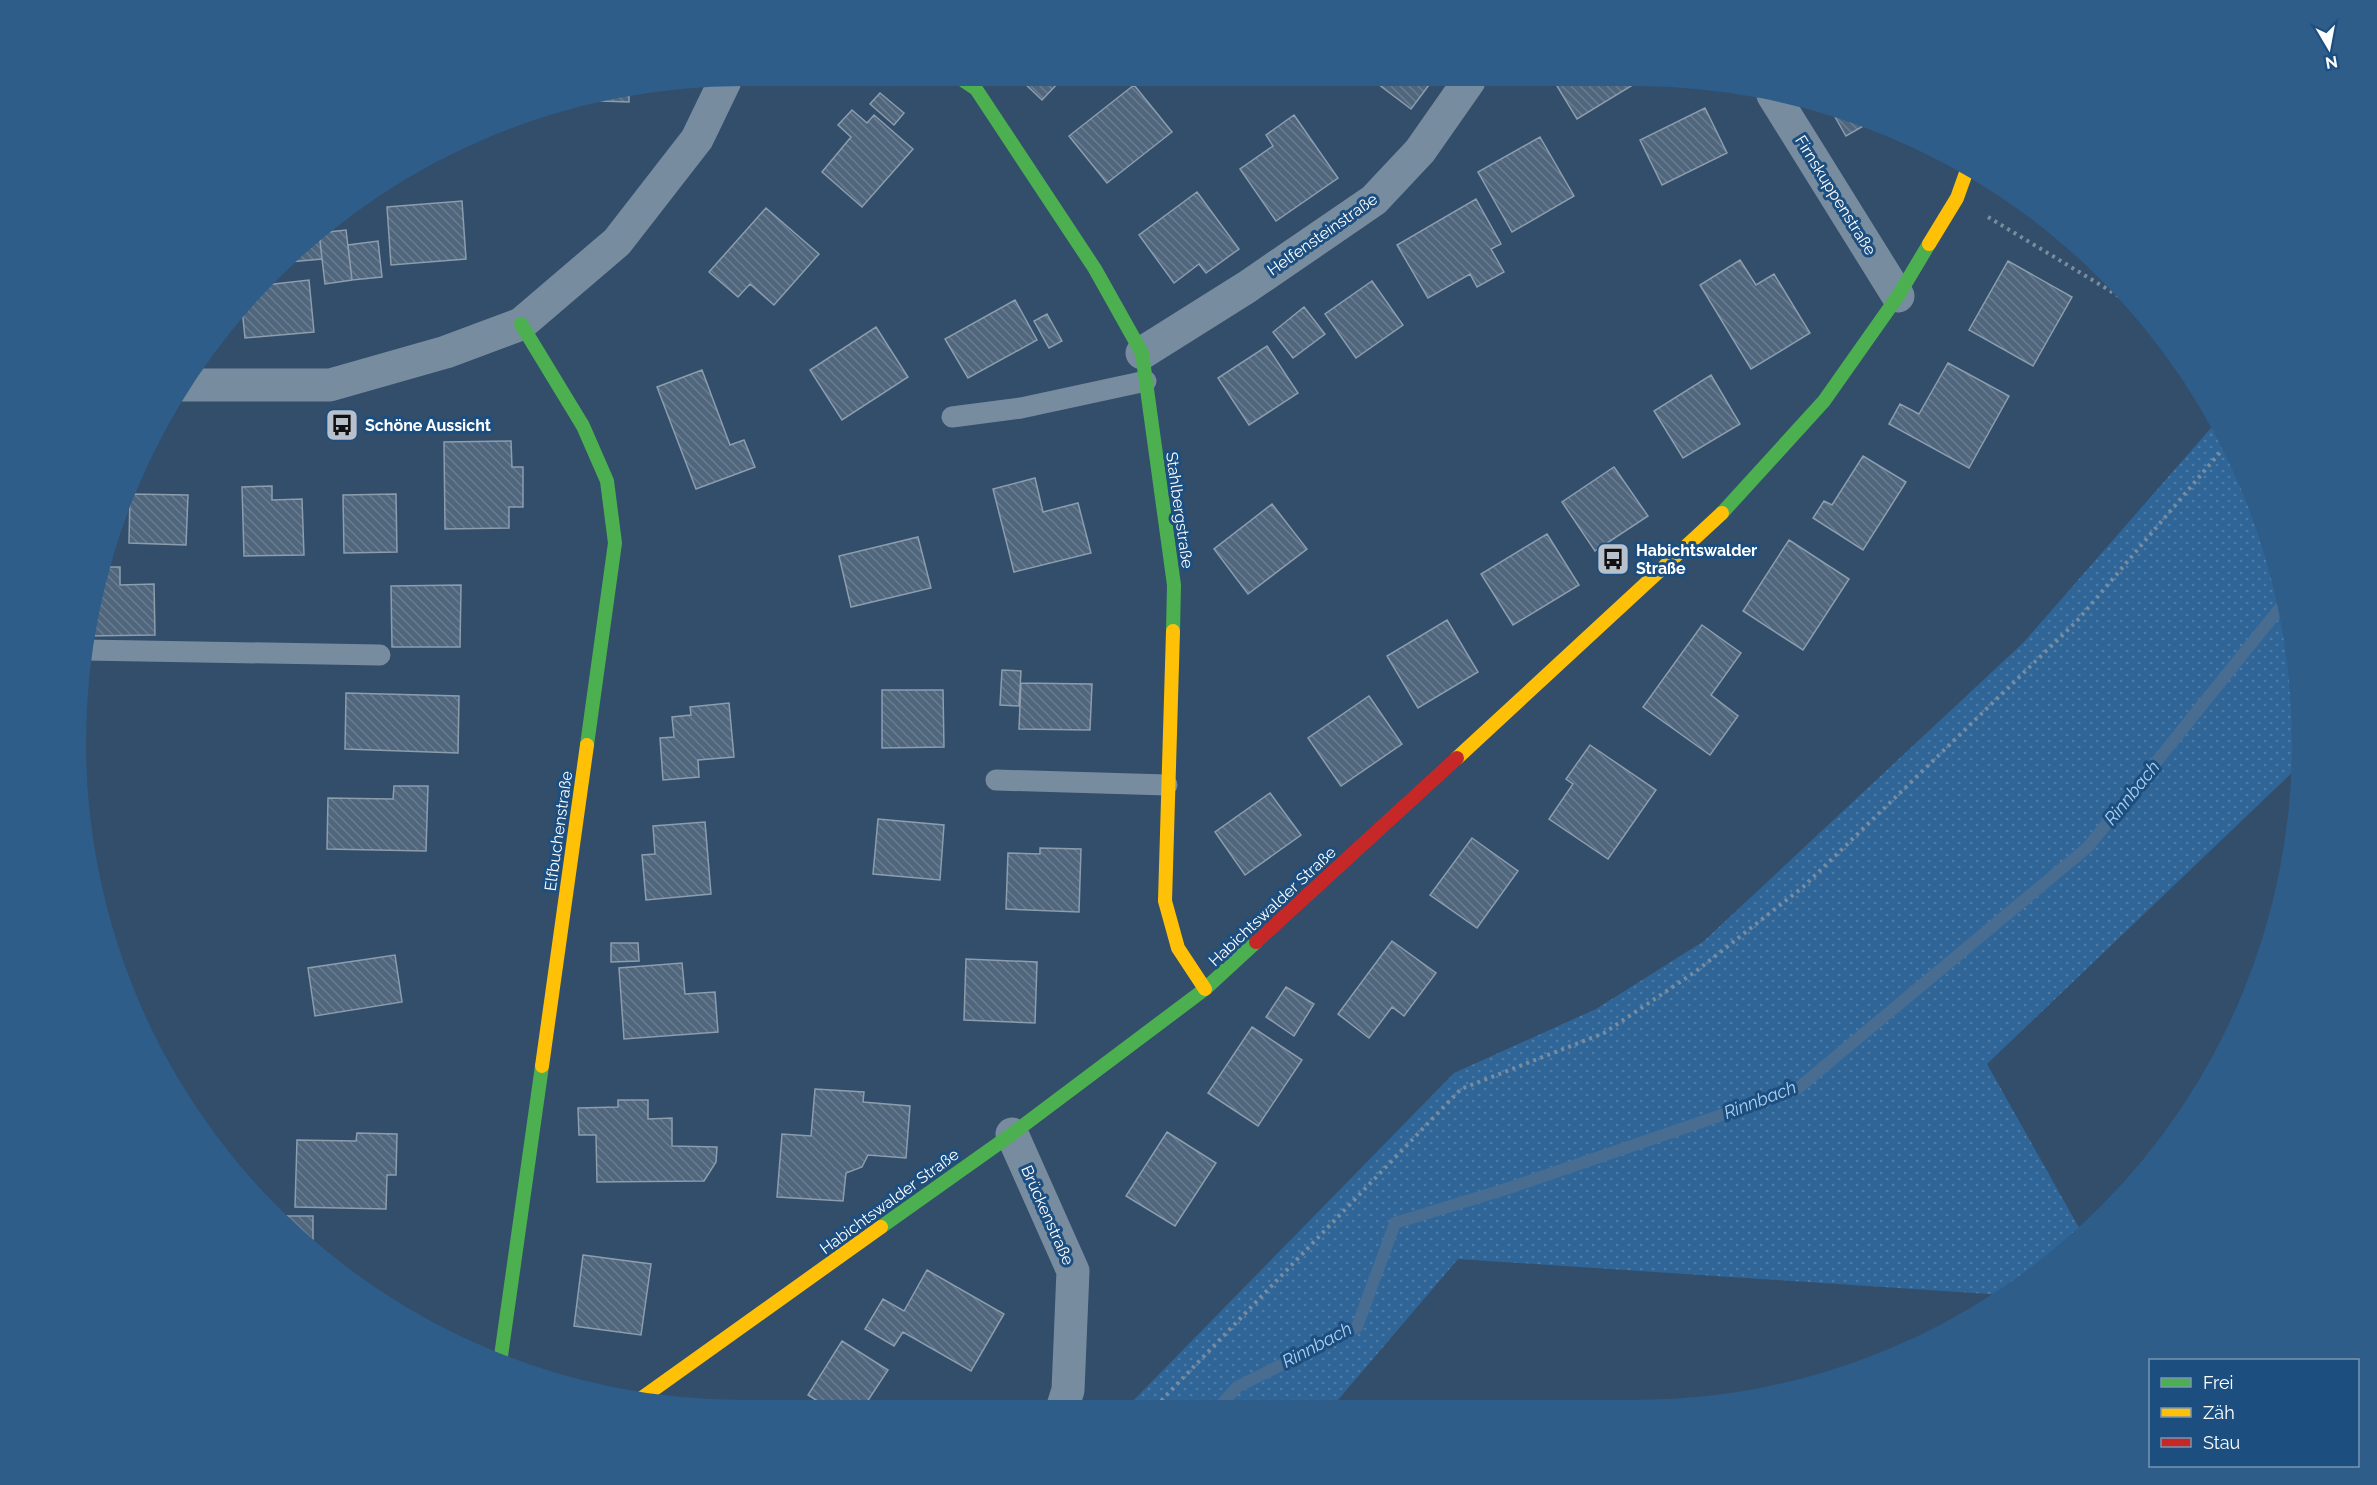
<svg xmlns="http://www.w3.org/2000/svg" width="2377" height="1485" font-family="Raleway,sans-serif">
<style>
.grass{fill:url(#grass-dots)}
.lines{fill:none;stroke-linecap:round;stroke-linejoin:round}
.stream{stroke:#486d91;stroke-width:12}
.building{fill:url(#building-back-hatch);stroke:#8c9dae;stroke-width:1.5}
.path{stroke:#788ca0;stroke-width:4;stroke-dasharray:3 4.5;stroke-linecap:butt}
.lane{stroke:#788ca0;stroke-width:21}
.street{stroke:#788ca0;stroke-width:33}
.fast{stroke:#4caf50;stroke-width:14}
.slow{stroke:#ffc107;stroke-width:14}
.jam{stroke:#c62828;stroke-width:14}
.labels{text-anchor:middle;stroke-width:6;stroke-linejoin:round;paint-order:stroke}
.street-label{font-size:16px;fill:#fff;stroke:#1c4f80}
.poi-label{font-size:16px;font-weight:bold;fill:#fff;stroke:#1c4f80;text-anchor:start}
.water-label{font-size:18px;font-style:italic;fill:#aad0f1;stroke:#1c4f80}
</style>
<defs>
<pattern id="grass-dots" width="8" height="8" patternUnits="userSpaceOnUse" patternTransform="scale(1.5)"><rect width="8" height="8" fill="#306598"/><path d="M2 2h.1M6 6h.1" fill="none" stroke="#4f7ca7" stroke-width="1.8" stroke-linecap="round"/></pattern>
<pattern id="building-back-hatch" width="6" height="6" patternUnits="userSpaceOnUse" patternTransform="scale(1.5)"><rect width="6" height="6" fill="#50667d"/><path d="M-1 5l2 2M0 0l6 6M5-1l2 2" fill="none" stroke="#6a7d90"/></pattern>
</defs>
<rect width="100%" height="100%" fill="#334e6a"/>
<path class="grass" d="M 2218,420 L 2266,528 L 2296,655 L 2300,765 L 1987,1064 L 2083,1235 L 2075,1244 L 2004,1295 L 1458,1259 L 1332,1407 L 1128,1406 L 1454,1073 L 1596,1009 L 1704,941 L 2023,643 Z"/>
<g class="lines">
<path class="stream" d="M 1219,1407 L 1237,1387 L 1357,1327 L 1395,1223 L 1509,1188 L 1797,1089 L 2088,847 L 2284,603"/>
</g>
<path class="building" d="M 1022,81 L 1060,81 L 1042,100 Z
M 1374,81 L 1432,81 L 1411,109 Z
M 1554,81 L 1635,81 L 1636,83 L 1577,119 Z
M 1134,85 L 1172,132 L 1107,183 L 1069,136 Z
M 629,87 L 629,102 L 572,100 Z
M 880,93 L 904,113 L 894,125 L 870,104 Z
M 1705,108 L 1727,153 L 1662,185 L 1640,140 Z
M 852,110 L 867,123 L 874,115 L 913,149 L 862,207 L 822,172 L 851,137 L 838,125 Z
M 1831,110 L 1872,121 L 1846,136 Z
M 1294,115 L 1338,178 L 1276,221 L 1240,169 L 1273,146 L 1266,135 Z
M 1540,137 L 1574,196 L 1512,232 L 1478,172 Z
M 1197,192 L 1239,249 L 1206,273 L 1199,264 L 1174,283 L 1139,235 Z
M 1476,199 L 1501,244 L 1491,249 L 1504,272 L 1477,287 L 1470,274 L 1428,298 L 1397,245 Z
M 462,201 L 466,259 L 391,265 L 387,207 Z
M 766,208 L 819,254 L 774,305 L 750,284 L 738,297 L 709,272 Z
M 2033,208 L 2041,213 L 2045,217 L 2032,213 Z
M 319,230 L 322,259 L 288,262 Z
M 346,230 L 352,280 L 325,284 L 319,233 Z
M 378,241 L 382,277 L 352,280 L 348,245 Z
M 1740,260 L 1756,285 L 1774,274 L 1810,333 L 1751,369 L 1700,285 Z
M 2008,261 L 2072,297 L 2033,366 L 1969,330 Z
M 309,280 L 314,332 L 245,338 L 242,308 L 265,285 Z
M 1372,281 L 1403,325 L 1356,358 L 1325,314 Z
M 1015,300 L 1037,340 L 968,378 L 945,339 Z
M 1304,307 L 1325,334 L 1293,358 L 1273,332 Z
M 1047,314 L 1062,341 L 1049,348 L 1034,321 Z
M 876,327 L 908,377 L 842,420 L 810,370 Z
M 1267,346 L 1298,393 L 1249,425 L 1218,378 Z
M 1948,363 L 2009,396 L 1969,468 L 1889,424 L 1900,404 L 1919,414 Z
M 702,370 L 730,445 L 744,440 L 755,467 L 696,489 L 657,387 Z
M 1711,375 L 1740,424 L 1683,458 L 1654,411 Z
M 511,441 L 512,467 L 523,467 L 523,507 L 509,507 L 509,528 L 445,529 L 444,442 Z
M 1863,456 L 1906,482 L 1863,550 L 1813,518 L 1824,501 L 1832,505 Z
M 1614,467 L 1648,516 L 1595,551 L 1562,502 Z
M 1035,478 L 1043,512 L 1078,503 L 1091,553 L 1014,572 L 993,489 Z
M 272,486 L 272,500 L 302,499 L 304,555 L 244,556 L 242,487 Z
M 130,494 L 188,495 L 186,545 L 129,543 Z
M 396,494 L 397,552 L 344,553 L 343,495 Z
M 1272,504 L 1307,549 L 1248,594 L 1214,549 Z
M 1547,534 L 1579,585 L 1513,625 L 1481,574 Z
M 918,537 L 931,588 L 851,607 L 839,556 Z
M 1789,540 L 1849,579 L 1803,650 L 1743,611 Z
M 100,567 L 120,567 L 120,585 L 154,584 L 155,635 L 85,636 L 88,613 Z
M 461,585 L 460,647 L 392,647 L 391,586 Z
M 1447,620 L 1478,672 L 1418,708 L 1387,656 Z
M 1702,625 L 1741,653 L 1711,695 L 1738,716 L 1710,755 L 1643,707 Z
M 1002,670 L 1021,671 L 1019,706 L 1000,705 Z
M 1021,683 L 1092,684 L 1090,730 L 1019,729 Z
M 882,690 L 943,690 L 944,747 L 882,748 Z
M 346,693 L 459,696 L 458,753 L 345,749 Z
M 1369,696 L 1402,744 L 1341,786 L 1308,738 Z
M 729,703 L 734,757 L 698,760 L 699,777 L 663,780 L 660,738 L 674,737 L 672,717 L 691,715 L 690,707 Z
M 1590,745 L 1656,790 L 1608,859 L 1549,819 L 1573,784 L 1566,779 Z
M 394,786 L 428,786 L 426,851 L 327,849 L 328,798 L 393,799 Z
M 1270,793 L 1301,835 L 1245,875 L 1215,832 Z
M 878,819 L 944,825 L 940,880 L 873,874 Z
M 705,822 L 711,894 L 646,900 L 642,855 L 655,854 L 653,826 Z
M 1472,838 L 1518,871 L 1477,928 L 1430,895 Z
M 1040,848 L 1081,849 L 1079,912 L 1006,909 L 1008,853 L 1040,854 Z
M 1392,941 L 1436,973 L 1404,1016 L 1392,1007 L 1369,1038 L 1338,1014 Z
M 611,943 L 638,943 L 639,961 L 611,962 Z
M 395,955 L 402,1002 L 315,1016 L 308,968 Z
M 966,959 L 1037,962 L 1035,1023 L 964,1020 Z
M 682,963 L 685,994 L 715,992 L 718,1032 L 624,1039 L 619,968 Z
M 1286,987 L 1314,1004 L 1294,1036 L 1266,1017 Z
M 1252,1027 L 1302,1060 L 1258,1126 L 1208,1093 Z
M 815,1089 L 864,1092 L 863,1102 L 910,1106 L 906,1158 L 868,1155 L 862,1167 L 846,1173 L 843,1201 L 777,1197 L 782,1134 L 811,1136 Z
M 618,1100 L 648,1100 L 648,1119 L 672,1118 L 672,1146 L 717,1147 L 716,1162 L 704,1181 L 597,1182 L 596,1135 L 579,1135 L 578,1108 L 618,1107 Z
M 1167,1132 L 1216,1163 L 1175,1226 L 1126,1196 Z
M 357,1133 L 397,1134 L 396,1175 L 387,1175 L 386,1209 L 295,1207 L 297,1140 L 356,1141 Z
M 272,1216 L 313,1216 L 313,1252 Z
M 583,1255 L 651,1264 L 641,1335 L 574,1326 Z
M 927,1270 L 1004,1314 L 971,1371 L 903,1332 L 894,1346 L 865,1329 L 883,1299 L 904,1311 Z
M 842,1341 L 888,1370 L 865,1405 L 824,1405 L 808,1395 Z"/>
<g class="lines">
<path class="path" d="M 1988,217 L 2142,310
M 1156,1406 L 1461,1089 L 1604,1033 L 1695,972 L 1803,887 L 2077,621 L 2228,443"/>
<path class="lane" d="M 952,417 L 1021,408 L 1146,381
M 84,650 L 380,655
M 996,780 L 1167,785"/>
<path class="street" d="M 1773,95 L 1898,296
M 1142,353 L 1247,287 L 1374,200 L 1420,151 L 1469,81
M 182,385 L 330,385 L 446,352 L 521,324 L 617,242 L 697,139 L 725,81
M 1012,1134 L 1073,1271 L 1068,1390 L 1063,1406"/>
<path class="fast" d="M 964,81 L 976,89 L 1095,269 L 1142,353 L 1174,585 L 1173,631
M 521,324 L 583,426 L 607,481 L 615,543 L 587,745
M 1722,513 L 1824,401 L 1898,296 L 1929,244
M 881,1227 L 1012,1134 L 1205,989 L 1256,942
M 500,1363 L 542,1066"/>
<path class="slow" d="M 1929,244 L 1957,198 L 1967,170
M 1173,631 L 1165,901 L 1178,948 L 1205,989
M 1457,758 L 1722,513
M 542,1066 L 587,745
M 639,1400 L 881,1227"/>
<path class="jam" d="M 1256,942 L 1457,758"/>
</g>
<defs>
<g id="bus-square" transform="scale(1.725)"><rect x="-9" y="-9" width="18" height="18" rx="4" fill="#b8c1cb" stroke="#1c4f80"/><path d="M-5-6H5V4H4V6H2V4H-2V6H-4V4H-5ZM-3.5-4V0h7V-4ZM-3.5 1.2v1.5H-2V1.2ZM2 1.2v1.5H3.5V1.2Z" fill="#111"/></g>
</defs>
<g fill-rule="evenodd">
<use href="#bus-square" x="342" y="425"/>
<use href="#bus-square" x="1613" y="559"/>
</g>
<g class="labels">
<g class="street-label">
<text transform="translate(1836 195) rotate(58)" y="6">Firnskuppenstraße</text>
<text transform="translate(1322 234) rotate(-35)" y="6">Helfensteinstraße</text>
<text transform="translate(1180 510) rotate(82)" y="6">Stahlbergstraße</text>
<text transform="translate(558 831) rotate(-82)" y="6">Elfbuchenstraße</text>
<text transform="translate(1272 906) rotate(-43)" y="6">Habichtswalder Straße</text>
<text transform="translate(889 1201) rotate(-36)" y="6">Habichtswalder Straße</text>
<text transform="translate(1048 1215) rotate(66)" y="6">Brückenstraße</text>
</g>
<g class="poi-label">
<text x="365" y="431">Schöne Aussicht</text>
<text x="1636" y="556">Habichtswalder<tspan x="1636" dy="18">Straße</tspan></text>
</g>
<g class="water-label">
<text transform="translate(2132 793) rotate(-51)" y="6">Rinnbach</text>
<text transform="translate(1760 1100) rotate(-21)" y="6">Rinnbach</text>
<text transform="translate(1317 1345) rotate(-28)" y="6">Rinnbach</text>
</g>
</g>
<path d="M0 0H2377V1485H0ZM743 86H1635A657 657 0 0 1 2292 743V743A657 657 0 0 1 1635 1400H743A657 657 0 0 1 86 743V743A657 657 0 0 1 743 86Z" fill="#2e5d8a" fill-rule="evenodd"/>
<rect x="2149" y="1359" width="210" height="108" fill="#1c4f80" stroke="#7795b3" stroke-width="1.5"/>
<rect x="2161" y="1378" width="30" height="9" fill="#4caf50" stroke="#7795b3" stroke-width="1.5"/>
<text x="2203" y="1389" font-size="18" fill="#ffffff">Frei</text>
<rect x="2161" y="1408" width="30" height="9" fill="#ffc107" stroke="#7795b3" stroke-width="1.5"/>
<text x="2203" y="1419" font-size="18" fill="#ffffff">Zäh</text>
<rect x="2161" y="1438" width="30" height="9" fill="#c62828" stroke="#7795b3" stroke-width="1.5"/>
<text x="2203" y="1449" font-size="18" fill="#ffffff">Stau</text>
<g transform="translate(2329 48) rotate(170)" stroke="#1c4f80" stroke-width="4.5" paint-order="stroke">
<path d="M0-4.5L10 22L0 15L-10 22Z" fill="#ffffff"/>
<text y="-9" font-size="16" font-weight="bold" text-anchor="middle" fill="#ffffff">N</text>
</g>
</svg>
